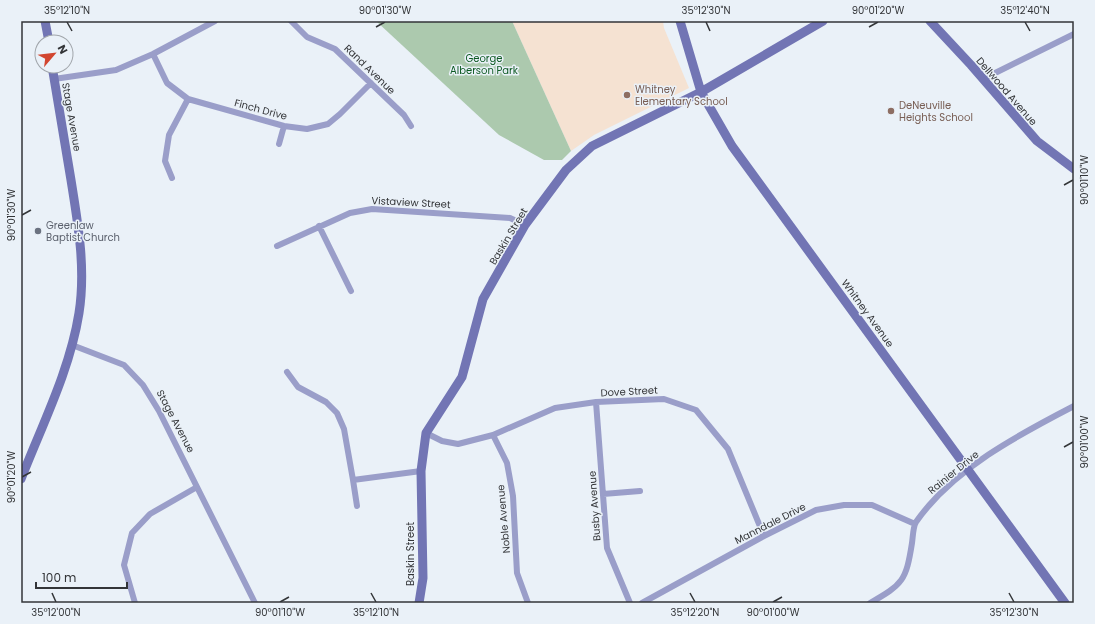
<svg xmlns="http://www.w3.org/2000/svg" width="1095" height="624" font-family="Poppins,sans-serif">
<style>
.education{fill:#f5e2d2}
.green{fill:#acc9ae}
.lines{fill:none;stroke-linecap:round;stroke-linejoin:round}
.street{stroke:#9a9ec9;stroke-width:6}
.secondary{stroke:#7275b4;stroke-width:9}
.ticks{fill:none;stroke:#333538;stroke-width:1.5}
.education-dot{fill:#8d6e63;stroke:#eaf1f8;stroke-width:1.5}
.worship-dot{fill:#6b7280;stroke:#eaf1f8;stroke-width:1.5}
.labels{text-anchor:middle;stroke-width:3;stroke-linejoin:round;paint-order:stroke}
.park-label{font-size:10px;fill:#0c5922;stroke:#eaf1f8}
.street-label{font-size:10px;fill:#333538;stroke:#eaf1f8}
.education-label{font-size:10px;fill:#785e54;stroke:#eaf1f8;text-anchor:start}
.worship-label{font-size:10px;fill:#5b616d;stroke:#eaf1f8;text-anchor:start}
.neatline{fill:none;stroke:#333538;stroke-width:1.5}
.ticks-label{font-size:10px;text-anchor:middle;fill:#333538}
</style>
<rect width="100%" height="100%" fill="#eaf1f8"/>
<path class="education" d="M 512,21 L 663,21 L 664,28 L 689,88 L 594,135 L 571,151 Z"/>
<path class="green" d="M 376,21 L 512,21 L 571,151 L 562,160 L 544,160 L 499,135 Z"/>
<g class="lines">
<path class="street" d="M 291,21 L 307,37 L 335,49 L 404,115 L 411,126
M 153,54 L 167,83 L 188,99 L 284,126 L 307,129 L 328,124 L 340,114 L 371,83
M 54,79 L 116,70 L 153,54 L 215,21
M 983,79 L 1074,34
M 279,144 L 284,126
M 172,178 L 165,161 L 169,135 L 188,99
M 319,226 L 351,291
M 277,246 L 350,213 L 372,209 L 510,218 L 525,225
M 72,345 L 124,365 L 143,385 L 159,411 L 255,603
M 287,372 L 298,387 L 326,402 L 337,413 L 344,429 L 353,480 L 421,471
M 596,402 L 607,548 L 630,603
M 426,433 L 442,441 L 458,444 L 493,435 L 555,408 L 596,402 L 664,399 L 696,410 L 728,449 L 764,536
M 493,435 L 507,463 L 513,496 L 517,573 L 528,603
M 353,480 L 357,506
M 603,494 L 640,491
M 135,603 L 124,565 L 132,533 L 150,514 L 197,487
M 642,603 L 764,536 L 816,510 L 844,505 L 872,505 L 915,524
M 870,603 C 903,584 906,581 912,543 C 913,536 913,527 916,522 C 953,469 1018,435 1074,406"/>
<path class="secondary" d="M 45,21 L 49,42
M 680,21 L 701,92 L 732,146 L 1065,603
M 930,21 L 971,65 L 1037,141 L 1074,169
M 21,479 C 42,425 70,370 79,313 C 86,268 78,224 71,180 C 65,142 58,104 52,66
M 419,603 L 423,578 L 421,471 L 426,433 L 462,377 L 483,299 L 525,225 L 566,170 L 592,146 L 701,92 L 823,21"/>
</g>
<path class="ticks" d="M 67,22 L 72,31M 706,22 L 710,31M 1025,22 L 1030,31M 376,27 L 385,22M 869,27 L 878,22M 1064,185 L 1073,180M 22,215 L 31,210M 1064,447 L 1073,442M 22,477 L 31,472M 52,593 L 56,602M 371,593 L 376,602M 690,593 L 695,602M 1009,593 L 1014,602M 280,602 L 289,597M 773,602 L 782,597"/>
<g class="education-dot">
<circle cx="627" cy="95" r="4"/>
<circle cx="891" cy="111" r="4"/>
</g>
<circle class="worship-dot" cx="38" cy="231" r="4"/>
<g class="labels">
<g class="park-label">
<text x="484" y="62">George<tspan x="484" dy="12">Alberson Park</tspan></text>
</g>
<g class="street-label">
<text transform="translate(370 69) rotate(44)" y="4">Rand Avenue</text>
<text transform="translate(1007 91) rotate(49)" y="4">Dellwood Avenue</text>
<text transform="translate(261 109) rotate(15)" y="4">Finch Drive</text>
<text transform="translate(72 117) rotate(80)" y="4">Stage Avenue</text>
<text transform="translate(411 202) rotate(3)" y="4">Vistaview Street</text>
<text transform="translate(508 236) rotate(-59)" y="4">Baskin Street</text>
<text transform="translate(868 313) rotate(54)" y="4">Whitney Avenue</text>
<text transform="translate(629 391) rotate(-3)" y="4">Dove Street</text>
<text transform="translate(176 421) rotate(62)" y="4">Stage Avenue</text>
<text transform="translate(953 472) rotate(-39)" y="4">Rainier Drive</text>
<text transform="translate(594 506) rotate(-94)" y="4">Busby Avenue</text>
<text transform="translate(503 519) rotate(-95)" y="4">Noble Avenue</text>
<text transform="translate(770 523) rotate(-27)" y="4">Manndale Drive</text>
<text transform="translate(410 554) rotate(-90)" y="4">Baskin Street</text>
</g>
<g class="education-label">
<text x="635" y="93">Whitney<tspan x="635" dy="12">Elementary School</tspan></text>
<text x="899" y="109">DeNeuville<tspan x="899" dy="12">Heights School</tspan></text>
</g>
<g class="worship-label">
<text x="46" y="229">Greenlaw<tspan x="46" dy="12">Baptist Church</tspan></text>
</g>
</g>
<rect width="1095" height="624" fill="none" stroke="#eaf1f8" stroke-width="44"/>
<g transform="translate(54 54) rotate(62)"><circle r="19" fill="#eaf1f8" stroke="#a1a6ab"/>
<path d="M0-3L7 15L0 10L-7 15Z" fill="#d24630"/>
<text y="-6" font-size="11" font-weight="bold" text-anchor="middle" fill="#333538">N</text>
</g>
<path d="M36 582v6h91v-6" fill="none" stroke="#333538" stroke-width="2"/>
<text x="42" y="582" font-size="12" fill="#333538" stroke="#eaf1f8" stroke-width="3" paint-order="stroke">100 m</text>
<rect x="22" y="22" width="1051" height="580" class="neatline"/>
<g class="ticks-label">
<text x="67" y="14">35°12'10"N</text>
<text x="385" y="14">90°01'30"W</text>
<text x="706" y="14">35°12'30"N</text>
<text x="878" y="14">90°01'20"W</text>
<text x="1025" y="14">35°12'40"N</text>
<text transform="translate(1084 180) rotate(-90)" y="4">90°01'10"W</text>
<text transform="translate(11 215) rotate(-90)" y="4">90°01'30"W</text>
<text transform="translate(1084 442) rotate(-90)" y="4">90°01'00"W</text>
<text transform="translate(11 477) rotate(-90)" y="4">90°01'20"W</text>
<text x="56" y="616">35°12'00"N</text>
<text x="280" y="616">90°01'10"W</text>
<text x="376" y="616">35°12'10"N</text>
<text x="695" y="616">35°12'20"N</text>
<text x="773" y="616">90°01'00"W</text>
<text x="1014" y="616">35°12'30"N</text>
</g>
</svg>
